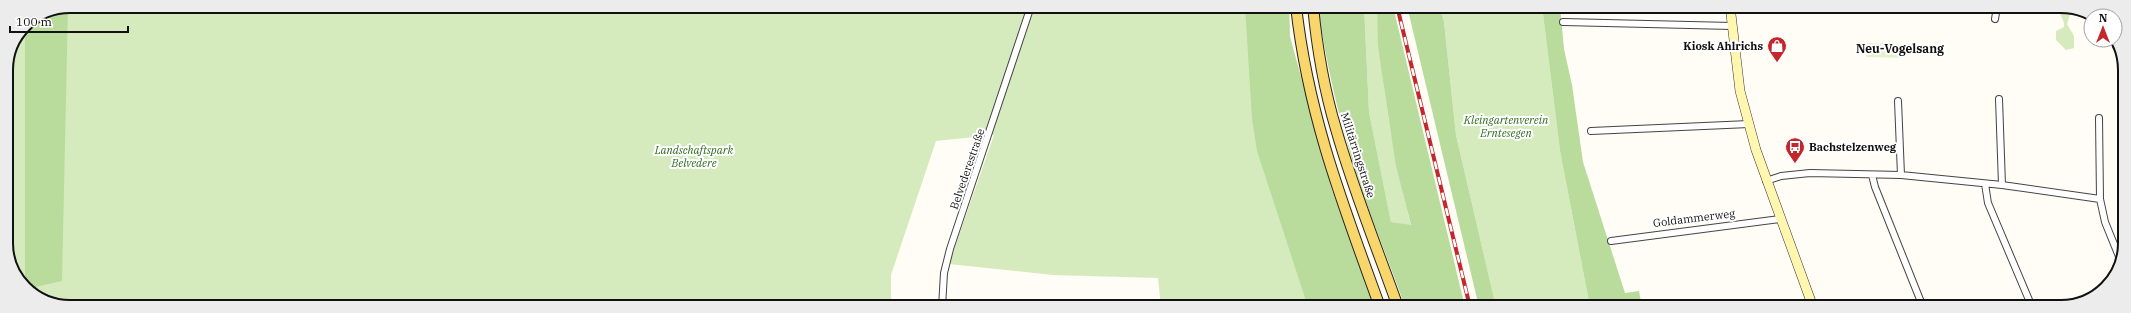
<svg xmlns="http://www.w3.org/2000/svg" width="2131" height="313" font-family="'IBM Plex Serif',serif">
<style>
.green{fill:#d5ebbd}
.forest{fill:#b9dc9c}
.pitch{fill:#e6f2cf}
.lines{fill:none;stroke-linecap:round;stroke-linejoin:round}
.street-casing{stroke:#444;stroke-width:8}
.secondary-casing{stroke:#333;stroke-width:10}
.primary-casing{stroke:#222;stroke-width:12}
.street{stroke:#fff;stroke-width:6}
.secondary{stroke:#fff6b0;stroke-width:9}
.primary{stroke:#f9d66b;stroke-width:10}
.rail-casing{stroke:#c4262e;stroke-width:4}
.rail{stroke:#fff;stroke-width:2.5;stroke-dasharray:8;stroke-linecap:butt}
.labels{text-anchor:middle;stroke-width:4;stroke-linejoin:round;paint-order:stroke}
.poi-label{font-size:11px;font-weight:bold;fill:#111;stroke:#fff;text-anchor:end}
.park-label{font-size:11px;font-style:italic;fill:#2f6b1f;stroke:#fff}
.street-label{font-size:11px;fill:#111;stroke:#fff}
.neighbourhood-label{font-size:12px;font-weight:bold;fill:#111;stroke:#fff}
.rim{fill:none;stroke:#111;stroke-width:2}
</style>
<rect width="100%" height="100%" fill="#fffdf5"/>
<path class="green" d="M 70,6 L 1289,6 L 1290,37 L 1332,190 L 1375,307 L 1161,307 L 1158,278 L 1053,275 L 949,264 L 994,135 L 936,141 L 891,275 L 891,307 L 62,306 L 28,291 L 13,267 L 13,54 L 25,25 Z
M 1364,6 L 1377,6 C 1380,80 1393,154 1411,226 L 1391,222 L 1369,112 Z
M 1440,6 L 1542,6 L 1560,151 L 1590,307 L 1496,307 L 1456,135 L 1444,22 Z
M 2059,7 L 2072,8 L 2067,24 L 2074,36 L 2074,48 L 2066,50 L 2056,40 L 2056,31 L 2064,27 C 2065,19 2058,15 2059,7 Z"/>
<path class="forest" d="M 1245,6 L 1289,6 L 1290,37 L 1332,190 L 1375,307 L 1308,307 L 1257,151 L 1252,119 Z
M 1318,6 L 1364,6 L 1369,112 L 1391,222 L 1411,225 L 1396,166 L 1386,101 L 1378,46 L 1377,6 L 1393,6 L 1465,307 L 1405,307 C 1390,263 1371,220 1357,175 C 1339,120 1326,64 1318,6 Z
M 1407,6 L 1440,6 L 1444,22 L 1456,135 L 1496,307 L 1479,307 Z
M 1542,6 L 1560,6 L 1564,49 L 1572,85 L 1583,162 L 1625,293 L 1639,291 L 1642,307 L 1590,307 L 1560,151 Z
M 68,7 L 62,281 L 27,289 L 25,286 L 25,25 Z"/>
<path class="pitch" d="M 1867,43 L 1902,44 L 1902,58 L 1866,57 Z"/>
<g class="lines">
<g class="street-casing">
<path id="street" d="M 1995,19 L 1997,7
M 1563,22 L 1732,26
M 2116,46 L 2116,44
M 1999,99 L 2002,185
M 1898,101 L 1901,175
M 2099,118 L 2100,199
M 1591,131 L 1749,124
M 1872,175 L 1875,187 L 1923,307
M 1766,181 L 1781,176 L 1810,173 L 1901,175 L 2002,185 L 2100,199 L 2105,222 L 2120,259
M 1985,184 L 1988,203 L 2032,307
M 1611,241 L 1780,219
M 55,303 L 83,306
M 942,307 L 944,273 L 950,249 L 1031,6"/>
</g>
<g class="secondary-casing">
<path id="secondary" d="M 1730,6 L 1740,91 L 1756,150 L 1813,307"/>
</g>
<g class="primary-casing">
<path id="primary" d="M 1296,6 C 1308,115 1343,205 1380,307
M 1313,6 C 1317,48 1324,89 1336,129 C 1353,189 1377,248 1398,307"/>
</g>
<use href="#street" class="street"/>
<use href="#secondary" class="secondary"/>
<use href="#primary" class="primary"/>
<g class="rail-casing">
<path id="rail" d="M 1397,6 L 1470,307"/>
</g>
<use href="#rail" class="rail"/>
</g>
<defs>
<g id="shop-pin" transform="scale(1)"><path d="M0 17L-7.5 6A9.5 9.5 0 1 1 7.5 6Z" fill="#c4262e" stroke="#fff"/><path d="M-5-2.5h2.3a2.7 3.5 0 0 1 5.4 0H5L5.5 6h-11ZM-1.5-2.5h3a1.5 2.3 0 0 0-3 0Z" fill="#fff"/></g>
<g id="bus-pin" transform="scale(1)"><path d="M0 17L-7.5 6A9.5 9.5 0 1 1 7.5 6Z" fill="#c4262e" stroke="#fff"/><path d="M-5-6H5V4H4V6H2V4H-2V6H-4V4H-5ZM-3.5-4V0h7V-4ZM-3.5 1.2v1.5H-2V1.2ZM2 1.2v1.5H3.5V1.2Z" fill="#fff"/></g>
</defs>
<g fill-rule="evenodd">
<use href="#shop-pin" x="1777" y="46"/>
<use href="#bus-pin" x="1795" y="147"/>
</g>
<g class="labels">
<g class="poi-label">
<text x="1763" y="50">Kiosk Ahlrichs</text>
<text x="1809" y="151" text-anchor="start">Bachstelzenweg</text>
</g>
<g class="park-label">
<text x="1506" y="124">Kleingartenverein<tspan x="1506" dy="13">Erntesegen</tspan></text>
<text x="694" y="154">Landschaftspark<tspan x="694" dy="13">Belvedere</tspan></text>
</g>
<g class="street-label">
<text transform="translate(1358 155) rotate(72)" y="4">Militärringstraße</text>
<text transform="translate(967 169) rotate(-71)" y="4">Belvederestraße</text>
<text transform="translate(1694 218) rotate(-7)" y="4">Goldammerweg</text>
</g>
<g class="neighbourhood-label">
<text x="1900" y="53">Neu-Vogelsang</text>
</g>
</g>
<path d="M0 0H2131V313H0ZM70 13H2061A57 57 0 0 1 2118 70V243A57 57 0 0 1 2061 300H70A57 57 0 0 1 13 243V70A57 57 0 0 1 70 13Z" fill="#ececec" fill-rule="evenodd"/>
<path class="rim" d="M70 13H2061A57 57 0 0 1 2118 70V243A57 57 0 0 1 2061 300H70A57 57 0 0 1 13 243V70A57 57 0 0 1 70 13Z"/>
<g transform="translate(2103 28)"><circle r="19" fill="#ffffff" stroke="#a0a0a0"/>
<path d="M0-3L7 15L0 10L-7 15Z" fill="#c4262e"/>
<text y="-6" font-size="11" font-weight="bold" text-anchor="middle" fill="#111111">N</text>
</g>
<path d="M10 26v6h118v-6" fill="none" stroke="#111111" stroke-width="2"/>
<text x="16" y="26" font-size="12" fill="#111111" stroke="#ffffff" stroke-width="3" paint-order="stroke">100 m</text>
</svg>
